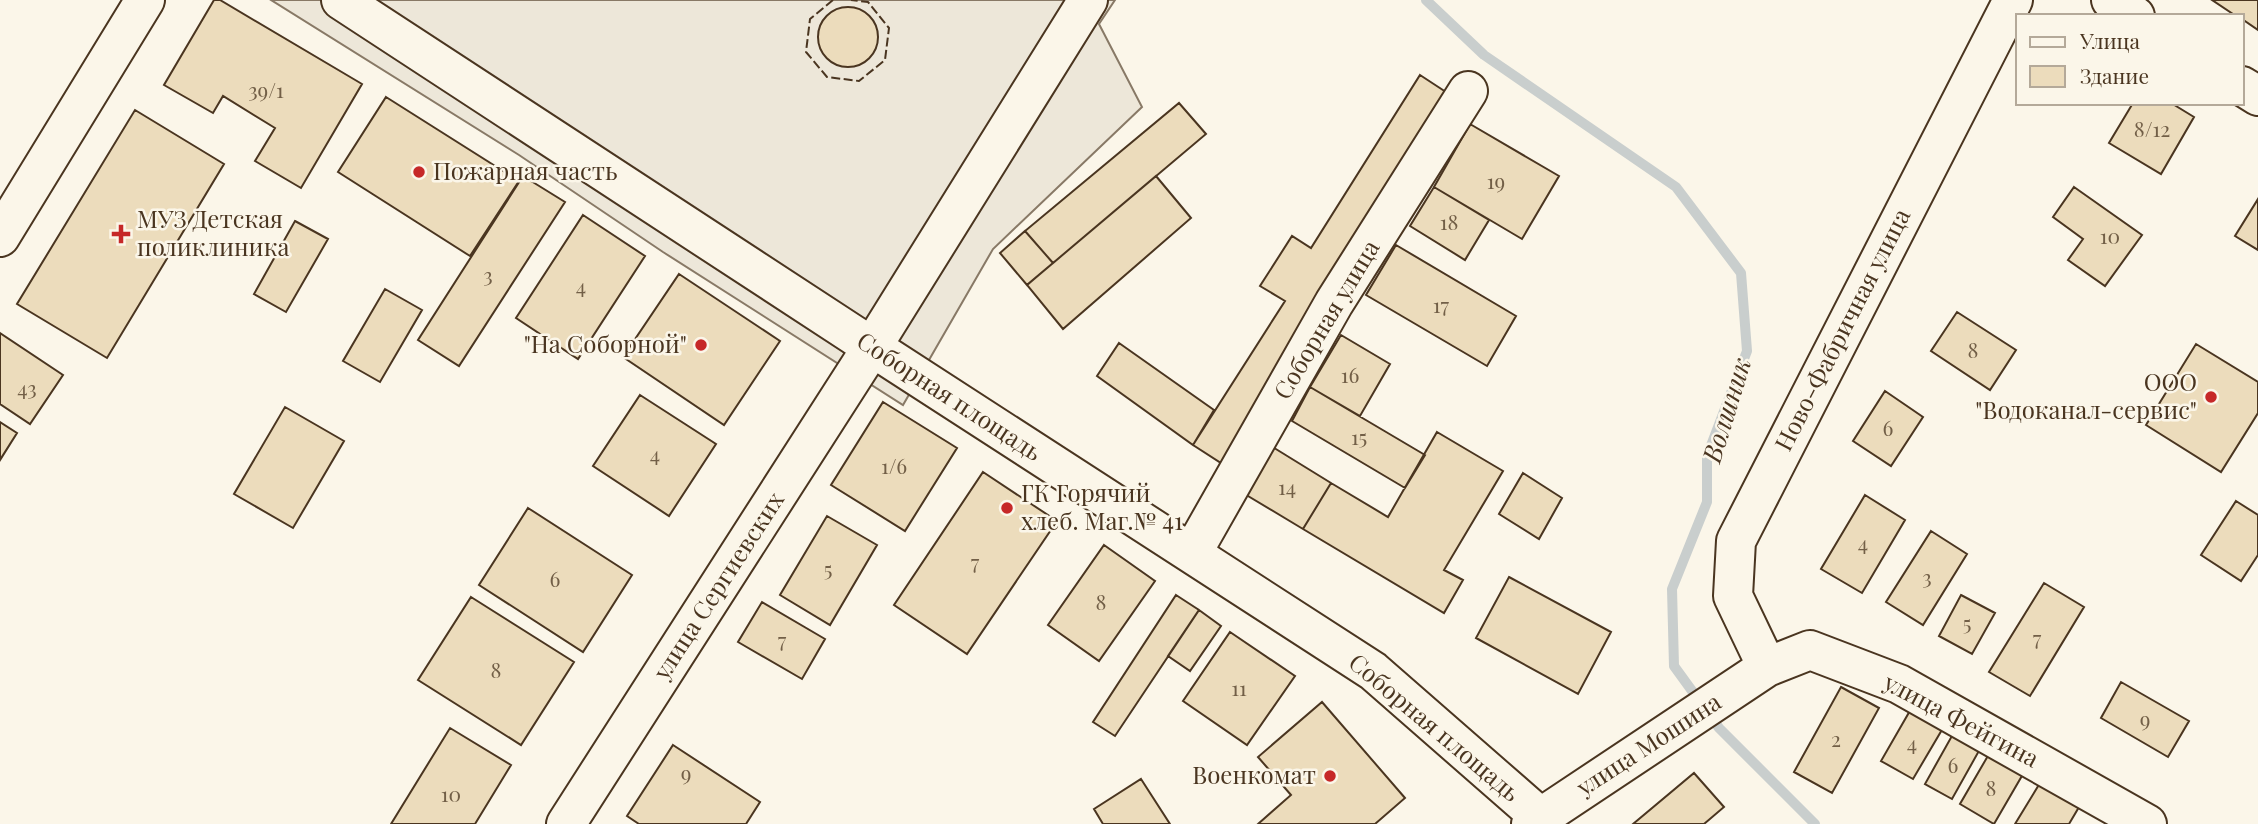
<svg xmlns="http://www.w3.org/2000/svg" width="2258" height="824" font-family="'Playfair Display',serif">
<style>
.parking{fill:#ede7d9;stroke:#887966;stroke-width:2}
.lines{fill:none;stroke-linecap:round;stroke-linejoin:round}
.stream{stroke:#c9cecd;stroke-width:10}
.building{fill:#ecdcbc;stroke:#4a3520;stroke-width:2}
.minor-casing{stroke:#4a3520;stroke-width:42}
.major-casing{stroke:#4a3520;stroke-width:42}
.minor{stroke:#fbf6e9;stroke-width:38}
.major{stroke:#fbf6e9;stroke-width:38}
.fence{stroke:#4a3520;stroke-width:2;stroke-dasharray:9 3.5;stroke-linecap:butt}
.poi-dot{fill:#c62828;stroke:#fbf6e9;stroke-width:2.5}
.labels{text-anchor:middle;stroke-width:5;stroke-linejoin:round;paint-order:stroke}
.number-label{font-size:21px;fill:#725f47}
.poi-label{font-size:24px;fill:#4a3520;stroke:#fbf6e9;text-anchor:start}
.street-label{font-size:24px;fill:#4a3520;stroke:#fbf6e9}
.water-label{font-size:26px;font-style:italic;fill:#4a3520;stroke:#fbf6e9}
</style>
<rect width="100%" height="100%" fill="#fbf6e9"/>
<path class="parking" d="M 271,0 L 1115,0 L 1099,24 L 1142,107 L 993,249 L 903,405 L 663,252 L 519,155 Z"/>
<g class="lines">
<path class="stream" d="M 1426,0 L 1484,55 L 1676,187 L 1741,273 L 1747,351 L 1707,456 L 1707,502 L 1672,589 L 1674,666 L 1719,728 L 1815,824"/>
</g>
<path class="building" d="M 214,0 L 220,0 L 362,84 L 301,188 L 255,161 L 275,128 L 223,96 L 213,113 L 164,85 Z
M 2212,0 L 2258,0 L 2258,30 L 2242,19 L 2242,16 L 2236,16 Z
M818 37a30 30 0 1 1 60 0a30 30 0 1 1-60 0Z
M 1420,75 L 1452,96 L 1221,463 L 1193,445 L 1285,301 L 1260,286 L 1292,236 L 1311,248 Z
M 386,97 L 519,181 L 470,256 L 338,172 Z
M 1179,103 L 1206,134 L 1053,263 L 1025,231 Z
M 2133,103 L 2171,103 L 2194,117 L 2161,174 L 2109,143 Z
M 135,110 L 224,164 L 107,358 L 17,304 Z
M 1470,124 L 1559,176 L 1522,239 L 1434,187 Z
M 523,176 L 565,202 L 459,366 L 418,340 Z
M 1156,176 L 1191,218 L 1063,329 L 1027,285 Z
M 1434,187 L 1489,220 L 1465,260 L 1410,226 Z
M 2074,187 L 2142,235 L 2105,286 L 2068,260 L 2083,239 L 2053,217 Z
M 2258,199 L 2258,250 L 2235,236 Z
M 583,215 L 645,256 L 578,359 L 516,318 Z
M 295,221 L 328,239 L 286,312 L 254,294 Z
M 1025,231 L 1053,263 L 1027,285 L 1000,253 Z
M 1396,245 L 1516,316 L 1487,366 L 1366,295 Z
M 679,274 L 780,341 L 724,425 L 623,357 Z
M 385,289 L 422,310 L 380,382 L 343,361 Z
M 1957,312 L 2016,350 L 1990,390 L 1931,351 Z
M 0,333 L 63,375 L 30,424 L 0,404 Z
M 1341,335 L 1390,364 L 1360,416 L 1310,387 Z
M 1119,343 L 1214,410 L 1193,445 L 1097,376 Z
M 2196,344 L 2258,382 L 2258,413 L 2221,472 L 2146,425 Z
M 1310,387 L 1425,455 L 1405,488 L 1292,421 Z
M 1885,391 L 1923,417 L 1891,466 L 1853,441 Z
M 640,395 L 716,444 L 669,516 L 593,466 Z
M 883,402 L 957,448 L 905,531 L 831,485 Z
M 285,407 L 344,441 L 293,528 L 234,494 Z
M 0,422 L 17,433 L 0,460 Z
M 1437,432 L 1503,471 L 1444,570 L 1463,580 L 1444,613 L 1303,529 L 1331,483 L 1388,517 Z
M 1271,446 L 1331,483 L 1303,529 L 1243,493 Z
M 983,472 L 1057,521 L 967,654 L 894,605 Z
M 1523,473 L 1562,498 L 1539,539 L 1499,514 Z
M 1865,495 L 1905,520 L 1862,593 L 1821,569 Z
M 2236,501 L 2258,515 L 2258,555 L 2241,581 L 2201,555 Z
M 528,508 L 632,575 L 583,652 L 479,585 Z
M 827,516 L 877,545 L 830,625 L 780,595 Z
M 1931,531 L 1967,554 L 1923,625 L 1886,602 Z
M 1104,545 L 1155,581 L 1099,661 L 1048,625 Z
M 1509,577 L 1611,632 L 1578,694 L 1476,638 Z
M 2044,583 L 2084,607 L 2030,696 L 1989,672 Z
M 1176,595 L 1199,610 L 1115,736 L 1093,722 Z
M 1961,595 L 1995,613 L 1972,654 L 1939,636 Z
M 471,597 L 574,662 L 521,745 L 418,680 Z
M 762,602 L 825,639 L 802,679 L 738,642 Z
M 1199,610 L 1221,626 L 1190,671 L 1168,656 Z
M 1230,632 L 1295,676 L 1247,745 L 1183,701 Z
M 2121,682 L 2189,721 L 2168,757 L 2101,718 Z
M 1841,687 L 1879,708 L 1832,793 L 1794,772 Z
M 1322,702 L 1405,798 L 1375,824 L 1258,824 L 1291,795 L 1258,757 Z
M 1911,709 L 1943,728 L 1913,779 L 1881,761 Z
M 450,728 L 511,765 L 475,824 L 391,824 Z
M 1953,734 L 1980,749 L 1952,799 L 1925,784 Z
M 673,745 L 760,802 L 746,824 L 639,824 L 627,816 Z
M 1989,754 L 2023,774 L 1994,824 L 1960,804 Z
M 1694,773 L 1724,807 L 1704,824 L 1633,824 Z
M 1141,779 L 1170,824 L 1103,824 L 1094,809 Z
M 2040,783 L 2079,807 L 2069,824 L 2015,824 Z"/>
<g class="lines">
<g class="minor-casing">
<path id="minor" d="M 2111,0 L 2135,16
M 2242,86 L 2258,96
M 1192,553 L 1334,303 L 1468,91
M 1767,667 L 1733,596 L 1736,541 L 2013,0
M 566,824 L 872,347 L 1373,671 L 1540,817
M 1531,824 L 1767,667 L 1810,650 L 1899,684 L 2147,824"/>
</g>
<g class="major-casing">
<path id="major" d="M 341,0 L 872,347 L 1088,0
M 0,237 L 145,0"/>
</g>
<use href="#minor" class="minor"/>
<use href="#major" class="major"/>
<path class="fence" d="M 833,0 L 810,19 L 806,52 L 827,77 L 859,81 L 885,60 L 889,28 L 868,2 L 851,0"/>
</g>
<g class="poi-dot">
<circle cx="419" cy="172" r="7"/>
<path d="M117.5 223.5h7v7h7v7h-7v7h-7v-7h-7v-7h7z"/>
<circle cx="701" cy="345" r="7"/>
<circle cx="2211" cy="397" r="7"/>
<circle cx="1007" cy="508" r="7"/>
<circle cx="1330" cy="776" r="7"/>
</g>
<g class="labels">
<g class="number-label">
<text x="266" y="98">39/1</text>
<text x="2152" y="137">8/12</text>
<text x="1496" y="189">19</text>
<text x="1449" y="230">18</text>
<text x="2110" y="244">10</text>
<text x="488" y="283">3</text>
<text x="581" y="294">4</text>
<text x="1441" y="313">17</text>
<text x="1973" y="358">8</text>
<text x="1350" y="383">16</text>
<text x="27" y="396">43</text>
<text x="1888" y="436">6</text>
<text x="1359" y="445">15</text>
<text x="655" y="462">4</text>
<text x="894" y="474">1/6</text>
<text x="1287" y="495">14</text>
<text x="1863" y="551">4</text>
<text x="975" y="570">7</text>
<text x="828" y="577">5</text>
<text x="1927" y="585">3</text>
<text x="555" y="587">6</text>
<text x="1101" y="610">8</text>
<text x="1967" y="631">5</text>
<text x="2037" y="646">7</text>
<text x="782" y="648">7</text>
<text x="496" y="678">8</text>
<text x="1239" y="696">11</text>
<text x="2145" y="727">9</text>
<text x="1836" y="747">2</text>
<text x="1912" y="751">4</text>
<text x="1953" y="773">6</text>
<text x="686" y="781">9</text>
<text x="1991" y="796">8</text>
<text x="451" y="802">10</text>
</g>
<g class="poi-label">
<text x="433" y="180">Пожарная часть</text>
<text x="137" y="228">МУЗ Детская<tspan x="137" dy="28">поликлиника</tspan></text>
<text x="687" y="353" text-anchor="end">"На Соборной"</text>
<text x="2197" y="391" text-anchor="end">ООО<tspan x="2197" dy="28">"Водоканал-сервис"</tspan></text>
<text x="1021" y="502">ГК Горячий<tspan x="1021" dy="28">хлеб. Маг.№ 41</tspan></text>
<text x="1316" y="784" text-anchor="end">Военкомат</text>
</g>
<g class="street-label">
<text transform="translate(1327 320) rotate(-59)" y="8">Соборная улица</text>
<text transform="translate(1843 330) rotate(-63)" y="8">Ново-Фабричная улица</text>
<text transform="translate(949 397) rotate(33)" y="8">Соборная площадь</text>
<text transform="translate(719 586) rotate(-57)" y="8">улица Сергиевских</text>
<text transform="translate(1961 721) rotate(28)" y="8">улица Фейгина</text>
<text transform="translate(1434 728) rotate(40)" y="8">Соборная площадь</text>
<text transform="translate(1649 745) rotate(-33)" y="8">улица Мошина</text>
</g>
<g class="water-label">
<text transform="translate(1727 410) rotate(-73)" y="9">Волшник</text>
</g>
</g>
<rect x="2016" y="14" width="228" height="91" fill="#fbf6e9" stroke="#b4a999" stroke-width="2"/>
<rect x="2030" y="37" width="35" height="10" fill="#fbf6e9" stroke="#b4a999" stroke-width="2"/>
<text x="2080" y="49" font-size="21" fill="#4a3520">Улица</text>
<rect x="2030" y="66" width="35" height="21" fill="#ecdcbc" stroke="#b4a999" stroke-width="2"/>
<text x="2080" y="84" font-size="21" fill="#4a3520">Здание</text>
</svg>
